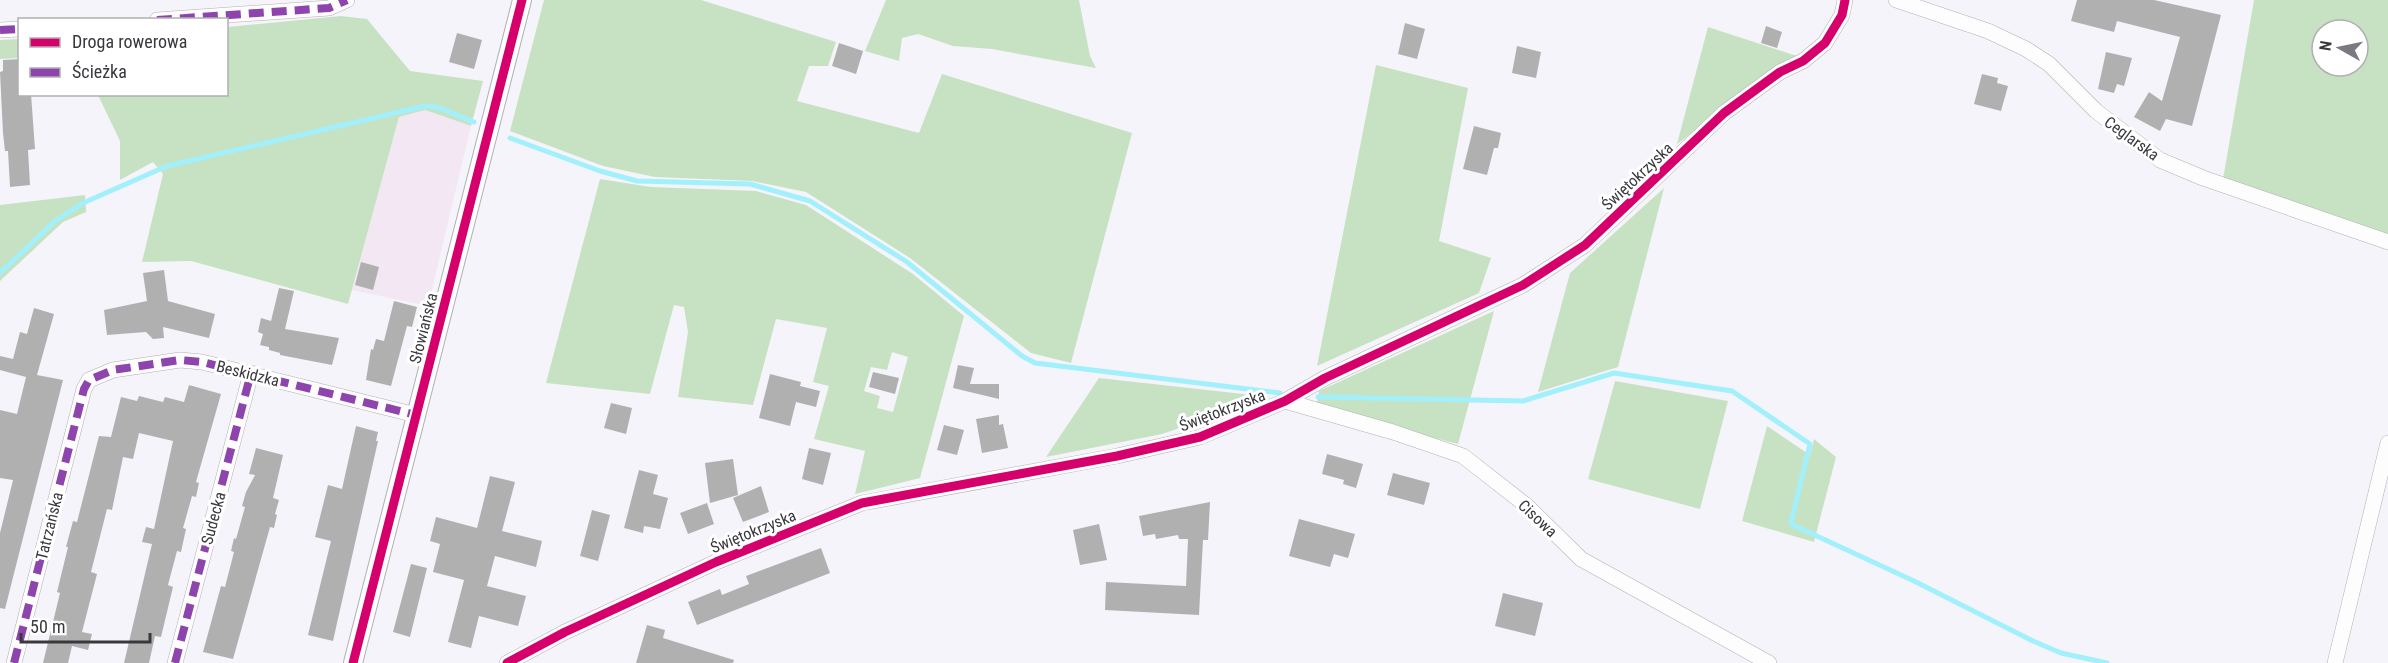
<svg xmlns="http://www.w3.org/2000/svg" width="2388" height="663" font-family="'Roboto Condensed',sans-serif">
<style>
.commercial{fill:#f2e7f3}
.green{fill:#c7e2c2;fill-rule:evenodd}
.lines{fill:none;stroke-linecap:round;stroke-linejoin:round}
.stream{stroke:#a2f0fc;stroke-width:5}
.building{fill:#b1b0b1}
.minor-casing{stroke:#b1b0b5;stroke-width:16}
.tertiary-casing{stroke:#b1b0b5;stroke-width:20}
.minor{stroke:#fefdfe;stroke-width:15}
.tertiary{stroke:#fefdfe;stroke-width:18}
.quiet{stroke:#8e44ad;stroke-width:8;stroke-dasharray:15 8;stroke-linecap:butt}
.cycleway-casing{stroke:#fff;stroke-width:13}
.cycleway{stroke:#d6006c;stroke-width:9}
.labels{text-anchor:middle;stroke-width:6;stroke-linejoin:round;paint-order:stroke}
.street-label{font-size:16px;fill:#39383d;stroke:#fff}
</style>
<rect width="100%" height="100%" fill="#f5f4fb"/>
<path class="commercial" d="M 424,110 L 471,126 L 428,306 L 352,290 L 399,117 Z"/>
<path class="green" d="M 544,0 L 701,0 L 836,42 L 828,66 L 809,66 L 797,101 L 919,133 L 942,74 L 1132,133 L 1071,363 L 1031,353 L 910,258 L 806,192 L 752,181 L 655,177 L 603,166 L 510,131 Z
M 886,0 L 1079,0 L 1090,56 L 1096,68 L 992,49 L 953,46 L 918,34 L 902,38 L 899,61 L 865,51 Z
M 2254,0 L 2388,0 L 2388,234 L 2223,179 ZM 2322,30 L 2358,30 L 2358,66 L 2322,66 Z
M 341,16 L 367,19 L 410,71 L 483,81 L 471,126 L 425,110 L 399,117 L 348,304 L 191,261 L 142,262 L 163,174 L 153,162 L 120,180 L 120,141 L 98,95 L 226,94 L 227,27 Z
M 1708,27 L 1797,56 L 1677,144 Z
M 19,39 L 19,58 L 0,59 L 0,40 Z
M 1376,65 L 1468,88 L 1439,241 L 1491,258 L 1479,293 L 1317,366 Z
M 600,179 L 651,187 L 756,191 L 806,205 L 913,274 L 964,316 L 920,478 L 855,494 L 865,451 L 814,439 L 829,386 L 813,382 L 827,328 L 776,319 L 753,405 L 678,397 L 688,332 L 684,307 L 674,305 L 650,394 L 546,383 ZM 892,352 L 908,357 L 893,412 L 877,408 L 880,396 L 864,391 L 871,367 L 887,370 Z
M 1664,188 L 1618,367 L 1538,392 L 1570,273 Z
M 85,195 L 86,212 L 63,222 L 0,281 L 0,205 Z
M 1494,311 L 1458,444 L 1322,409 L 1317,403 L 1319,391 Z
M 1099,378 L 1270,397 L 1162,434 L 1046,457 Z
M 1615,381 L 1728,401 L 1700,509 L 1588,479 Z
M 1767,426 L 1810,455 L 1814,439 L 1836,457 L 1814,542 L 1742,521 Z"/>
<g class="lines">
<path class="stream" d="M 510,138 L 600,171 L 637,181 L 750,184 L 810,201 L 907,262 L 1022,356 L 1035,363 L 1280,393
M 0,273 L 55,221 L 83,203 L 167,166 L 425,106 L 437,107 L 474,122
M 1318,397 L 1523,401 L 1614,373 L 1732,391 L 1810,444 L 1791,522 L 1793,525 L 1914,581 L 2033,641 L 2061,653 L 2107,663"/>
</g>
<path class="building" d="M 2077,0 L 2154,0 L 2221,15 L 2192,126 L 2166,119 L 2160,131 L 2134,117 L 2149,92 L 2162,101 L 2180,37 L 2117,21 L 2114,32 L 2071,21 Z
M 1405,23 L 1425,29 L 1417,59 L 1398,54 Z
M 1766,26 L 1782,32 L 1777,48 L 1761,43 Z
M 457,33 L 482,40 L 474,69 L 449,62 Z
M 839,43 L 863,51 L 856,74 L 832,66 Z
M 1517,46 L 1541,52 L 1536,78 L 1512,73 Z
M 2106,52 L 2132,58 L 2124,86 L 2117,84 L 2114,93 L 2098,89 Z
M 20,59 L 20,94 L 31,94 L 35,149 L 28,150 L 30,185 L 10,187 L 8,151 L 5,151 L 3,133 L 0,72 L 3,71 L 3,60 Z
M 1982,74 L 1998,78 L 1997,83 L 2008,86 L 2001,111 L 1974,104 Z
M 1474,126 L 1501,133 L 1498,148 L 1494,148 L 1487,175 L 1463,169 Z
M 361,262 L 379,267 L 373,290 L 355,285 Z
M 164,270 L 168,301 L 215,314 L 209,338 L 163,327 L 164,338 L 153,339 L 146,332 L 107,335 L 104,310 L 147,301 L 143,273 Z
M 279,288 L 294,291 L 285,329 L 339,338 L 332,365 L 280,355 L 280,353 L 269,350 L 269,347 L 260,345 L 263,334 L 258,332 L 261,318 L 271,321 Z
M 394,301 L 417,307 L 412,327 L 407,326 L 391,386 L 366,380 L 371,349 L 373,350 L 376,339 L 384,341 Z
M 34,308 L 54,314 L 37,375 L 63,380 L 5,609 L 0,608 L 0,533 L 13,480 L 0,478 L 0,410 L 17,414 L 26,377 L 0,370 L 0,356 L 13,359 L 20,332 L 27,334 Z
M 958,365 L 974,368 L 970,384 L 999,384 L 999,399 L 953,388 Z
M 873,372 L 899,378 L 895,394 L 869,387 Z
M 770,374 L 801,382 L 800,386 L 820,391 L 816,407 L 796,402 L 790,426 L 759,418 Z
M 189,385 L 221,394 L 196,482 L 199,483 L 196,497 L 192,496 L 183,528 L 186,529 L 181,552 L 177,551 L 168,585 L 173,587 L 161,637 L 155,636 L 149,663 L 124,663 L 152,544 L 142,542 L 146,527 L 154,529 L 173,441 L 139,433 L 133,459 L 123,457 L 112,510 L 107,509 L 91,572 L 97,574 L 82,632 L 92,634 L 88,650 L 72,646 L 68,663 L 43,663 L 60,593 L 57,592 L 68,547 L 66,547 L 73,521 L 77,522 L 99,436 L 111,437 L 121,397 L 137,401 L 139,396 L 163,402 L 165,397 L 184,402 Z
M 611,403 L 632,408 L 626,434 L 604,428 Z
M 999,415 L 999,425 L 1003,424 L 1008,448 L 982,453 L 976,419 Z
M 944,425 L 964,430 L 957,455 L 937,450 Z
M 356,426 L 378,432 L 376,441 L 378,441 L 333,641 L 308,635 L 331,541 L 315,537 L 328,485 L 342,489 Z
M 256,448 L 283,455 L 273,498 L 279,500 L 275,514 L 277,515 L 274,528 L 270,527 L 233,659 L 203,652 L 221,586 L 225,587 L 234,552 L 231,551 L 234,538 L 236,539 L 245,507 L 242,506 L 246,492 L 255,475 L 249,474 Z
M 809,448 L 831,453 L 823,485 L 802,479 Z
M 1327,454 L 1363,464 L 1356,488 L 1343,484 L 1344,480 L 1322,474 Z
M 733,459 L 738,495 L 710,503 L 705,463 Z
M 639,470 L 658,475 L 653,494 L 668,498 L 660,529 L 644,526 L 643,533 L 624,528 Z
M 1393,473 L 1430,483 L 1424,505 L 1387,495 Z
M 490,476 L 515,482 L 502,531 L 542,541 L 536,567 L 495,556 L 487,586 L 526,596 L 518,626 L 479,616 L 471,648 L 448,642 L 464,580 L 433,572 L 440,544 L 430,541 L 436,517 L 477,528 Z
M 761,486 L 769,512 L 743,522 L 733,498 Z
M 1210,502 L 1208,540 L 1203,540 L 1199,615 L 1105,610 L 1106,582 L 1186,586 L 1188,539 L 1179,539 L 1178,535 L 1156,539 L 1155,534 L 1143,536 L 1139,516 Z
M 707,503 L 714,524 L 688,534 L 680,513 Z
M 592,510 L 610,515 L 598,561 L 580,556 Z
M 1299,519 L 1355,534 L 1348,558 L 1334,554 L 1330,567 L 1289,556 Z
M 1099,524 L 1107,560 L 1080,565 L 1073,530 Z
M 821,548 L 830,573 L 697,625 L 688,602 L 720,589 L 722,595 L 749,584 L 746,576 Z
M 411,564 L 427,568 L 410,637 L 393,632 Z
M 1503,593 L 1543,603 L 1535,636 L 1495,626 Z
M 647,625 L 665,630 L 663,638 L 734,660 L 733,663 L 636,663 Z"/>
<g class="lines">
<g class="minor-casing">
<path id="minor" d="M 1896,0 L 1988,31 L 2026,49 L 2049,64 L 2096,111 L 2160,160 L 2203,178 L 2388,242
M 157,20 L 329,8 L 347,0
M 0,30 L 20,29
M 1285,401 L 1393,432 L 1463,456 L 1527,506 L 1581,559 L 1769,663
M 14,663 L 84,389 L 89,380 L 113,370 L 180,360 L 202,362 L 416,415
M 175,663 L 251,373
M 507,663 L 565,632 L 716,562 L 862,503 L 1117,456 L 1200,437 L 1285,401 L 1325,378 L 1523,285 L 1585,245 L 1724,113 L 1780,72 L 1803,61 L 1825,43 L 1842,15 L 1845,0
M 2335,663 L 2388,443"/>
</g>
<g class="tertiary-casing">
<path id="tertiary" d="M 353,663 L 522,0"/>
</g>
<use href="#minor" class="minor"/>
<use href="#tertiary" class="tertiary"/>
<path class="quiet" d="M 157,20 L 329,8 L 347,0
M 0,30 L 20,29
M 14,663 L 84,389 L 89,380 L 113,370 L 180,360 L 202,362 L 416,415
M 175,663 L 251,373"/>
<g class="cycleway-casing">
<path id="cycleway" d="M 353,663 L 522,0
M 507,663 L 565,632 L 716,562 L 862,503 L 1117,456 L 1200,437 L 1285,401 L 1325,378 L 1523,285 L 1585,245 L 1724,113 L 1780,72 L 1803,61 L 1825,43 L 1842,15 L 1845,0"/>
</g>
<use href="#cycleway" class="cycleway"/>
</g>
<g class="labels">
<g class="street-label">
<text transform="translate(2132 138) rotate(36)" y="6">Ceglarska</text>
<text transform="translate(1637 176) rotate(-43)" y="6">Świętokrzyska</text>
<text transform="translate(423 328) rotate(-76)" y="6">Słowiańska</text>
<text transform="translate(248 373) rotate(14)" y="6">Beskidzka</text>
<text transform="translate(1222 410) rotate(-21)" y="6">Świętokrzyska</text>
<text transform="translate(213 518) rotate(-75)" y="6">Sudecka</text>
<text transform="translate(1538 518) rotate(43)" y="6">Cisowa</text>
<text transform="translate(49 526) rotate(-76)" y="6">Tatrzańska</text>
<text transform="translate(753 531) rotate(-22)" y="6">Świętokrzyska</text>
</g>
</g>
<rect x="18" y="18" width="210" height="78" fill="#ffffff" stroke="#b0afb1" stroke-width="1.5"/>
<rect x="30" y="38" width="30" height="9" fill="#d6006c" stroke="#b0afb1" stroke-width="1.5"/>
<text x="72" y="48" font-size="18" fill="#39383d">Droga rowerowa</text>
<rect x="30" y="68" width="30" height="9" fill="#8e44ad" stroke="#b0afb1" stroke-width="1.5"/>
<text x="72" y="78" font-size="18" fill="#39383d">Ścieżka</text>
<g transform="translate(2340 48) rotate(279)"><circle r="28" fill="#ffffff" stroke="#b0afb1" stroke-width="1.5"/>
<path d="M0-4.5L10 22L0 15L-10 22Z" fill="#7b7a80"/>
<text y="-9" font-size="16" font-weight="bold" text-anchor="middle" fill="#39383d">N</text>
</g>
<path d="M21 633v9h129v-9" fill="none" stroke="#39383d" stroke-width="3"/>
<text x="30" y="633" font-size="18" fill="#39383d" stroke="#ffffff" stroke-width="4.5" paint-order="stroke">50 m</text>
</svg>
